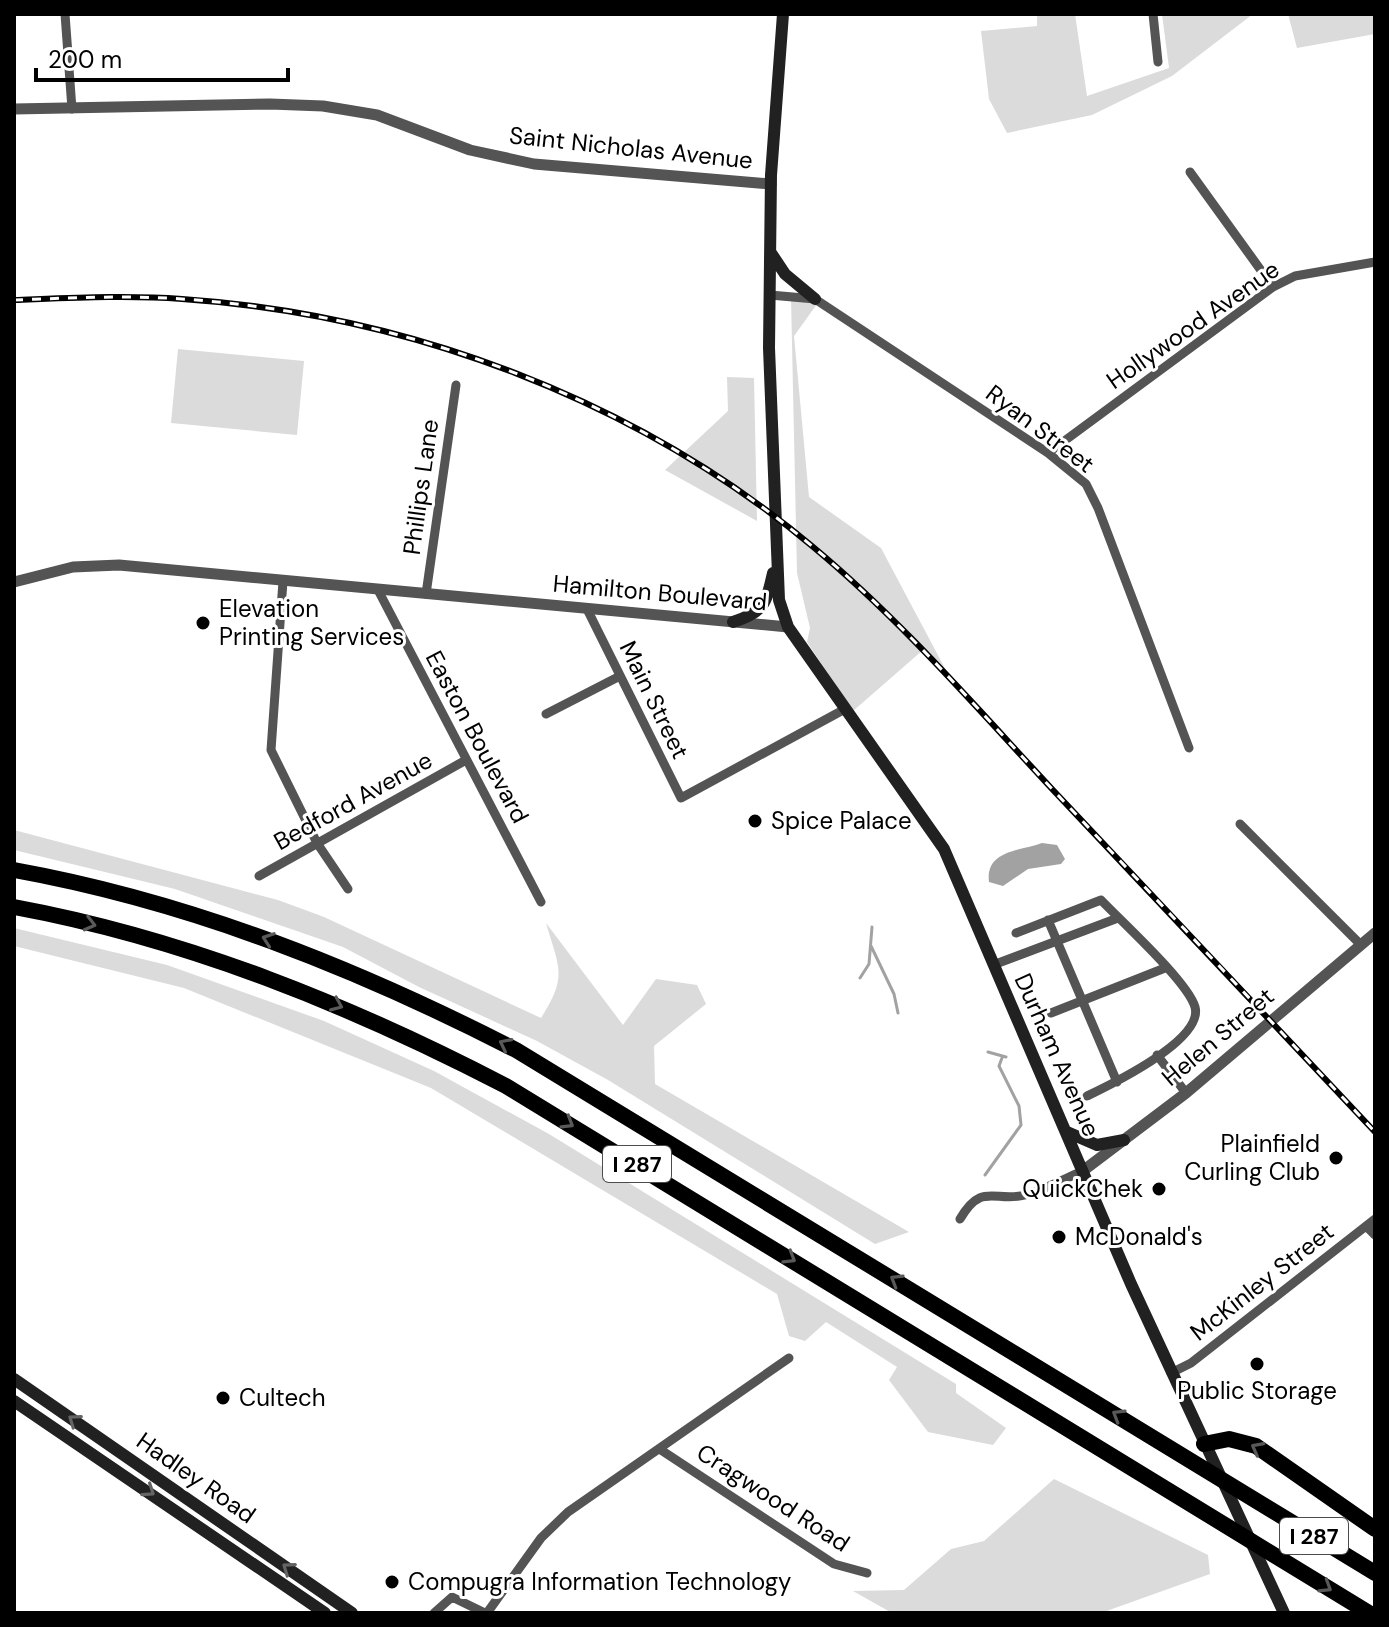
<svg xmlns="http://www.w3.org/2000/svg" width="1389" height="1627" font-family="'DM Sans',sans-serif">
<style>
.green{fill:#dbdbdb}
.water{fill:#a2a2a2}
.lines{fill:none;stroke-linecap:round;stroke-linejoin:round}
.stream{stroke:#a2a2a2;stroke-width:3}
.minor{stroke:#545454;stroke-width:9}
.tertiary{stroke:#545454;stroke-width:11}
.secondary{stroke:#212121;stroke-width:12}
.motorway{stroke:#000;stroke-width:16}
.rail-casing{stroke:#000;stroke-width:6}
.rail{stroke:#fff;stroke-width:3;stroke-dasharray:9;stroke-linecap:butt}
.oneway{stroke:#595959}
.oneway2{stroke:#646464}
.poi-dot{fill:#000;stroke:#fff;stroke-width:3}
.labels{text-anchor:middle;stroke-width:6;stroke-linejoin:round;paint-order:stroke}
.shield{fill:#fff;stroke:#4c4c4c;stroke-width:2}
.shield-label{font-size:22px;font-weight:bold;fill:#000}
.street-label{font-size:24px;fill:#000;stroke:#fff}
.poi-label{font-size:24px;fill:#000;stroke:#fff;text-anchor:start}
</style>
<rect width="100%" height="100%" fill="#fff"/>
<path class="green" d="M 1037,14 L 1075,14 L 1087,96 L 1169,68 L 1162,14 L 1253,14 L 1172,76 L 1092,115 L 1007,133 L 989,99 L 981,31 L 1037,26 Z
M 1288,14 L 1375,14 L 1375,34 L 1297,48 Z
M 791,298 L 817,304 L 794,336 L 809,497 L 881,548 L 949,676 L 923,650 L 853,711 L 807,642 L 810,628 L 797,573 Z
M 178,349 L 304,361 L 297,435 L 171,423 Z
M 727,377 L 754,378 L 757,521 L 665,470 L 728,411 Z
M 14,830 L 278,900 L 324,917 L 541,1018 C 568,976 559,968 546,923 L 623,1025 L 656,979 L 697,985 L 706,1004 L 654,1046 L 655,1084 L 909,1232 L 875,1244 L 608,1080 L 537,1041 L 419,987 L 343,947 L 175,889 L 14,850 Z
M 14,928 L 167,965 L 324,1021 L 434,1071 L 549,1134 L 956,1384 L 956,1393 L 1006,1428 L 993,1445 L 928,1432 L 889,1380 L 897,1367 L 826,1322 L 805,1341 L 789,1336 L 777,1294 L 431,1088 L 184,988 L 14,946 Z
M 1054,1479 L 1208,1555 L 1210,1574 L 1101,1613 L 892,1613 L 853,1591 L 904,1590 L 951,1549 L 984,1541 Z"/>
<path class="water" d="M 1042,843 L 1057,845 L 1065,859 L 1061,864 L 1028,869 L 1003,886 L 989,882 C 985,850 1021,851 1042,843 Z"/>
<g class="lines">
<path class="stream" d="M 871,946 L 894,994 L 898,1013
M 860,978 L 869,964 L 872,927
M 988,1052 L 1006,1057
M 985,1175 L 1021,1125 L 1019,1106 L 999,1066 L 1002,1058"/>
<path class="minor" d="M 65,14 L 72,109
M 1153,14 L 1158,62
M 1190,172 L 1273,287
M 770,295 L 815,299 L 1048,453 L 1086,484 L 1098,508 L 1189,748
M 1048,453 L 1273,287 L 1295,276 L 1375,262
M 283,581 L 271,750 L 317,843 L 348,889
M 378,590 L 541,902
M 426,594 L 456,385
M 587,609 L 681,798 L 845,709
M 546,714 L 620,676
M 1240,824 L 1360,944
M 259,876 L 466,760
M 1048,920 L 1117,1082
M 1016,933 L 1101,900 C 1122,922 1188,982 1195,1007 C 1204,1040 1112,1084 1087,1096
M 993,965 L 1118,918
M 1051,1013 L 1165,968
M 1157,1055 L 1186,1093
M 960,1219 C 982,1181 995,1203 1025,1195 C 1046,1189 1065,1179 1084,1170
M 1366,1226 L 1375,1235
M 1171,1373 L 1191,1363 L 1375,1219
M 661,1450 L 834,1564 L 867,1573
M 434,1613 L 452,1597 L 485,1613
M 487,1613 L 541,1538 L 568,1512 L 789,1358"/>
<path class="tertiary" d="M 14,109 L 270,104 L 323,106 L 377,115 L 470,150 L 534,164 L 771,184
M 14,582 L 73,567 L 119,565 L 788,627
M 1084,1170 L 1186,1093 L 1375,933"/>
<path class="secondary" d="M 783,14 L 771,175 L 769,348 L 779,600 L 788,627 L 944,849 L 1131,1284 L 1284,1613
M 771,253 L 785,274 L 815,299
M 733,622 C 764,612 766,604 773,573
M 1067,1132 L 1097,1145 L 1124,1140
M 14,1379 L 352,1613
M 14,1401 L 325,1613"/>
<path class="motorway" d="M 14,870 C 191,902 356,968 516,1050 L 1375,1573
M 14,907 C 187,939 350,1005 506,1086 L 1369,1613
M 1204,1444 L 1229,1439 L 1256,1446 L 1375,1529"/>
<g class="rail-casing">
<path id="rail" d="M 14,300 C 70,298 126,295 182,299 C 408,314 637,400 812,546 C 900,619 975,706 1053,790 C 1161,904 1268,1018 1375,1132"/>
</g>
<use href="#rail" class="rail"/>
</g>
<defs><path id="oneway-chevron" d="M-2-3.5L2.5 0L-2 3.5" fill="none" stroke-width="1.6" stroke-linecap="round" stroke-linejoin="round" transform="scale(2)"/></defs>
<g class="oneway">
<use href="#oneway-chevron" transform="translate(90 924) rotate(14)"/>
<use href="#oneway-chevron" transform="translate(268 939) rotate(-161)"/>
<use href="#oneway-chevron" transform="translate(337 1005) rotate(23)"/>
<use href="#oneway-chevron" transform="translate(505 1044) rotate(-153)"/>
<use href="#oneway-chevron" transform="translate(568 1123) rotate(31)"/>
<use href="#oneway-chevron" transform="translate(790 1258) rotate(31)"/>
<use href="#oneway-chevron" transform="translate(896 1280) rotate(-149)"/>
<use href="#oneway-chevron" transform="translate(1118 1415) rotate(-149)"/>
<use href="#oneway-chevron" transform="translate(1257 1448) rotate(-152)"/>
<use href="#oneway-chevron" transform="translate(1326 1587) rotate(32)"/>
</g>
<g class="oneway2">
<use href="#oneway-chevron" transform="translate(74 1420) rotate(-145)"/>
<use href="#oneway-chevron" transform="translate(149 1491) rotate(34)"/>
<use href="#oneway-chevron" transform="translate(288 1568) rotate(-145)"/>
</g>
<g class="poi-dot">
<circle cx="203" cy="623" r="8"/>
<circle cx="755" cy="821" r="8"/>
<circle cx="1336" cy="1158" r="8"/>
<circle cx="1159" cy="1189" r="8"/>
<circle cx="1059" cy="1237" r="8"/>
<circle cx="1257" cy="1364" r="8"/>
<circle cx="223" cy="1398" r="8"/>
<circle cx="392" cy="1582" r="8"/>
</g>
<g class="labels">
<g class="shield">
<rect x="603" y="1146" width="68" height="36" rx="6"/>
<rect x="1280" y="1518" width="68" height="36" rx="6"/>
</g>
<g class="shield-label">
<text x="637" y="1172">I 287</text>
<text x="1314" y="1544">I 287</text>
</g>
<g class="street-label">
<text transform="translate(631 148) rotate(6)" y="8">Saint Nicholas Avenue</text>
<text transform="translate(1193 325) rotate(-35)" y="8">Hollywood Avenue</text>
<text transform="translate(1040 429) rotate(37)" y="8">Ryan Street</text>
<text transform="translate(421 487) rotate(-82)" y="8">Phillips Lane</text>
<text transform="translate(660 593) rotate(5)" y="8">Hamilton Boulevard</text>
<text transform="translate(654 700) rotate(64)" y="8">Main Street</text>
<text transform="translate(477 737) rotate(62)" y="8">Easton Boulevard</text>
<text transform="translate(353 801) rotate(-29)" y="8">Bedford Avenue</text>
<text transform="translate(1218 1037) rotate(-40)" y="8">Helen Street</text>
<text transform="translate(1057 1055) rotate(66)" y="8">Durham Avenue</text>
<text transform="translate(1262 1282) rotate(-38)" y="8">McKinley Street</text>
<text transform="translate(196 1478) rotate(35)" y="8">Hadley Road</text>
<text transform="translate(773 1498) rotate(33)" y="8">Cragwood Road</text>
</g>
<g class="poi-label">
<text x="219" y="617">Elevation<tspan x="219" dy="28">Printing Services</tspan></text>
<text x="771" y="829">Spice Palace</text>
<text x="1320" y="1152" text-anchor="end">Plainfield<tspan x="1320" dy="28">Curling Club</tspan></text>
<text x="1143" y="1197" text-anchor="end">QuickChek</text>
<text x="1075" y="1245">McDonald's</text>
<text x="1257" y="1399" text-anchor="middle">Public Storage</text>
<text x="239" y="1406">Cultech</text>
<text x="408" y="1590">Compugra Information Technology</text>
</g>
</g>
<rect width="1389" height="1627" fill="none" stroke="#000000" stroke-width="32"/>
<path d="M36 68v12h252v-12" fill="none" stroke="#000000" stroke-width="4"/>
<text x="48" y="68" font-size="24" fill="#000000" stroke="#ffffff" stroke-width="6" paint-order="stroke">200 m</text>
</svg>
